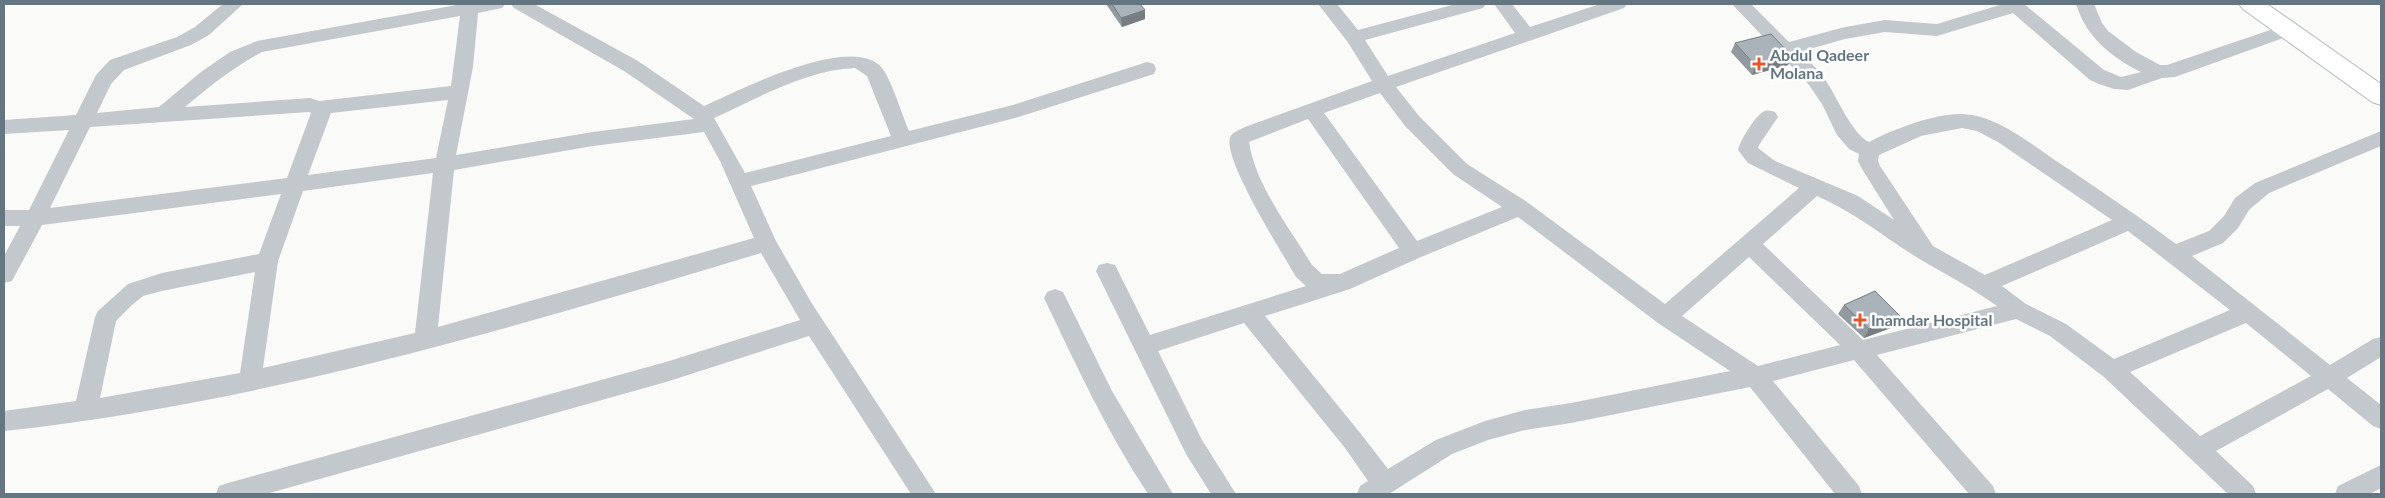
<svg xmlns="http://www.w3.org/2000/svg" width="2385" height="498" font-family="Lato,sans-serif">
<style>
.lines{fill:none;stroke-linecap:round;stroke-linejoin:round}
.secondary-casing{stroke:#b3babf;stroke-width:2}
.street{fill:#c3c8cc;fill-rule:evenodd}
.secondary{fill:#fff;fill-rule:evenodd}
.wall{fill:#929a9f}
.shaded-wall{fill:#777d82}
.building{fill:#aab3b9;stroke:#777d82}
.poi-dot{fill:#e4572e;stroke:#fff;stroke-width:2}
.labels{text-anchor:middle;stroke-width:5;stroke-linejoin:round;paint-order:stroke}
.poi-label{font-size:16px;font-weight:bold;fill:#657683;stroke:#fff;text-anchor:start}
</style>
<rect width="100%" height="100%" fill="#fafaf8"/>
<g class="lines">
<g class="secondary-casing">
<path id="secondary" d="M 2239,4 L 2267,4 L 2381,84 L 2381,105 L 2372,102 L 2243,9 Z"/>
</g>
<path class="street" d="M 223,4 L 243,4 L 209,35 L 191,45 L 124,70 L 111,84 L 97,113 L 159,107 L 201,72 L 230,52 L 257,41 L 462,4 L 505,4 L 502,8 L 478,13 L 473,67 L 456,155 L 593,132 L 694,119 L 624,71 L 514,8 L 511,4 L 534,4 L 638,61 L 704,106 C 738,91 852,32 882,68 C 892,81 902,115 909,131 L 1013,105 L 1147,62 L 1154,64 L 1156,69 L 1154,74 L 1015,118 L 751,186 L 776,241 L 811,302 L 936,494 L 911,494 L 809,336 L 666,382 L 266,494 L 216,494 L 219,486 L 228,483 L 666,362 L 800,320 L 761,253 C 513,328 262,403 4,431 L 4,411 L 76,401 L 95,317 L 98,311 L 128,284 L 162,273 L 259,254 L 281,194 L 42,225 L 12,281 L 4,283 L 4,256 L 20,226 L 4,226 L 4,210 L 29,210 L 69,130 L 4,134 L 4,120 L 76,115 L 96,75 L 110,60 L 177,37 L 195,27 ZM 460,16 L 451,86 L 319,101 L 310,98 L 185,107 C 210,86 234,67 262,52 ZM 855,68 L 867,76 L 891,136 L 745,173 L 714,118 C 758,98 806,70 855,68 ZM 448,100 L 436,158 L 308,175 L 331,113 ZM 309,112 L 311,113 L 287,178 L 50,208 L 90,127 ZM 704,132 L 720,161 L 754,238 L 438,327 L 454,170 L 593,146 ZM 433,173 L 415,333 L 263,368 L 278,261 L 303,191 ZM 255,272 L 240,373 L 100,398 L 116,321 L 132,305 L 143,296 L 162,291 Z
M 1318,4 L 1337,4 L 1358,30 L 1456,4 L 1486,4 L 1483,8 L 1365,40 L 1388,76 L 1515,33 L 1494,4 L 1512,4 L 1530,27 L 1600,4 L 1627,4 L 1624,8 L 1396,87 L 1419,116 L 1467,164 L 1527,202 L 1665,304 L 1799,188 L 1748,163 L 1738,150 C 1740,141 1755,116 1763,112 C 1767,109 1771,111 1775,112 L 1778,117 L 1759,145 L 1758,148 L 1775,161 L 1858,196 L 1894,220 L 1862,169 L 1858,161 L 1859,154 L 1849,149 L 1837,135 L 1822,104 L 1809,85 L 1732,4 L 1751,4 L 1789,42 L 1845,27 L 1885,20 L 1937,24 L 2003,4 L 2024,4 L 2104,70 L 2121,77 L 2141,72 C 2111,57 2086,37 2076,4 L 2094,4 L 2102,23 L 2108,31 L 2136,52 L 2160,65 L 2167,65 L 2282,26 L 2288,24 L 2294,26 L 2297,30 L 2294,34 L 2175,77 L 2162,78 L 2128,90 L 2114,89 L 2099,84 L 2090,80 L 2013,13 L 1937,36 L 1885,32 L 1845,39 L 1799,52 C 1808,60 1817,68 1824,78 C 1837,96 1851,133 1869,142 C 1893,129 1936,113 1963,114 C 2000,116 2034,147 2064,166 C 2102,192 2140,217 2176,244 L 2209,231 L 2224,216 L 2235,198 L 2255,183 L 2381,131 L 2381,146 L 2269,193 L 2249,210 L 2238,228 L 2223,243 L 2192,256 L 2330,365 L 2373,339 L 2381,337 L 2381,357 L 2347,378 L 2381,405 L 2381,429 L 2373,426 L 2328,389 L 2216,451 L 2253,486 L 2256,494 L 2228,494 L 2104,377 L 2050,336 L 2016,319 L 1877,355 L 1993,486 L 1996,494 L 1969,494 L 1854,360 L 1773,381 L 1859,486 L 1862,494 L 1835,494 L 1750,387 L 1571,423 L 1525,430 L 1488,440 L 1452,454 L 1389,494 L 1357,494 L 1360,486 L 1368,481 L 1345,448 L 1244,323 L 1158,351 L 1202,440 L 1236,494 L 1211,494 L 1186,454 L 1096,271 L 1099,265 L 1107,263 L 1115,265 L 1150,335 L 1306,286 L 1296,277 C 1283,254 1223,160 1230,138 C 1231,132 1240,130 1245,127 L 1372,81 L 1347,41 ZM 1380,93 L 1405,126 L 1453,174 L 1502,207 L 1417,241 L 1324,113 ZM 1308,119 L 1399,248 L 1340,274 L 1322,274 L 1312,265 C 1290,229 1255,184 1249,142 ZM 1962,128 L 1977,131 L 1998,142 L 2112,220 L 1985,275 L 1933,246 L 1880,166 L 1878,161 L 1879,155 L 1921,136 ZM 1817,196 C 1854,212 1884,237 1918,258 C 1945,274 1972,288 1997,306 L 1863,340 L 1763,244 ZM 1518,217 L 1658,323 L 1730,371 L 1571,403 L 1525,410 L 1485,421 L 1436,440 L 1388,469 L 1361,434 L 1265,316 L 1350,289 L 1421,257 ZM 2128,231 L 2230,310 L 2114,359 L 2066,324 L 2026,304 L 2002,286 ZM 1749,257 L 1840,345 L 1758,366 L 1682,316 ZM 2246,323 L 2311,376 L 2200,436 L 2130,372 Z
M 1055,289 L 1063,292 L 1112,391 L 1173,494 L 1148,494 C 1107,432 1076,365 1044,298 L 1047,292 Z
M 2381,465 L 2381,488 L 2370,494 L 2335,494 L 2338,486 Z"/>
<use href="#secondary" class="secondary"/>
</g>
<path class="wall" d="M 1106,4 L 1140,4 L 1145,19 L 1122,27 Z
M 1735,43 L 1792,56 L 1788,65 L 1752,75 L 1731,52 Z
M 1844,305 L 1896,326 L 1864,338 L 1838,314 Z"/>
<path class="shaded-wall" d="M 1145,10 L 1145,19 L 1122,27 L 1121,18 Z
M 1792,56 L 1788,65 L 1752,75 L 1756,66 Z
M 1902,318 L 1896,326 L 1864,338 L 1869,329 Z"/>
<path class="building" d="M 1112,4 L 1140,4 L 1145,10 L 1121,18 Z
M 1771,34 L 1792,56 L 1756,66 L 1735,43 Z
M 1875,291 L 1902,318 L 1869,329 L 1844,305 Z"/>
<g class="poi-dot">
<path d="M1756.5 56.5h5v5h5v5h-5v5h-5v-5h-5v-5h5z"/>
<path d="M1857.5 312.5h5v5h5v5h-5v5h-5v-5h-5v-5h5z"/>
</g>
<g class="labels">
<g class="poi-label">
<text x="1770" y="61">Abdul Qadeer<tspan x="1770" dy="18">Molana</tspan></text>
<text x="1871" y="326">Inamdar Hospital</text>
</g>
</g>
<rect width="2385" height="498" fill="none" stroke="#657683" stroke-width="10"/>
</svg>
